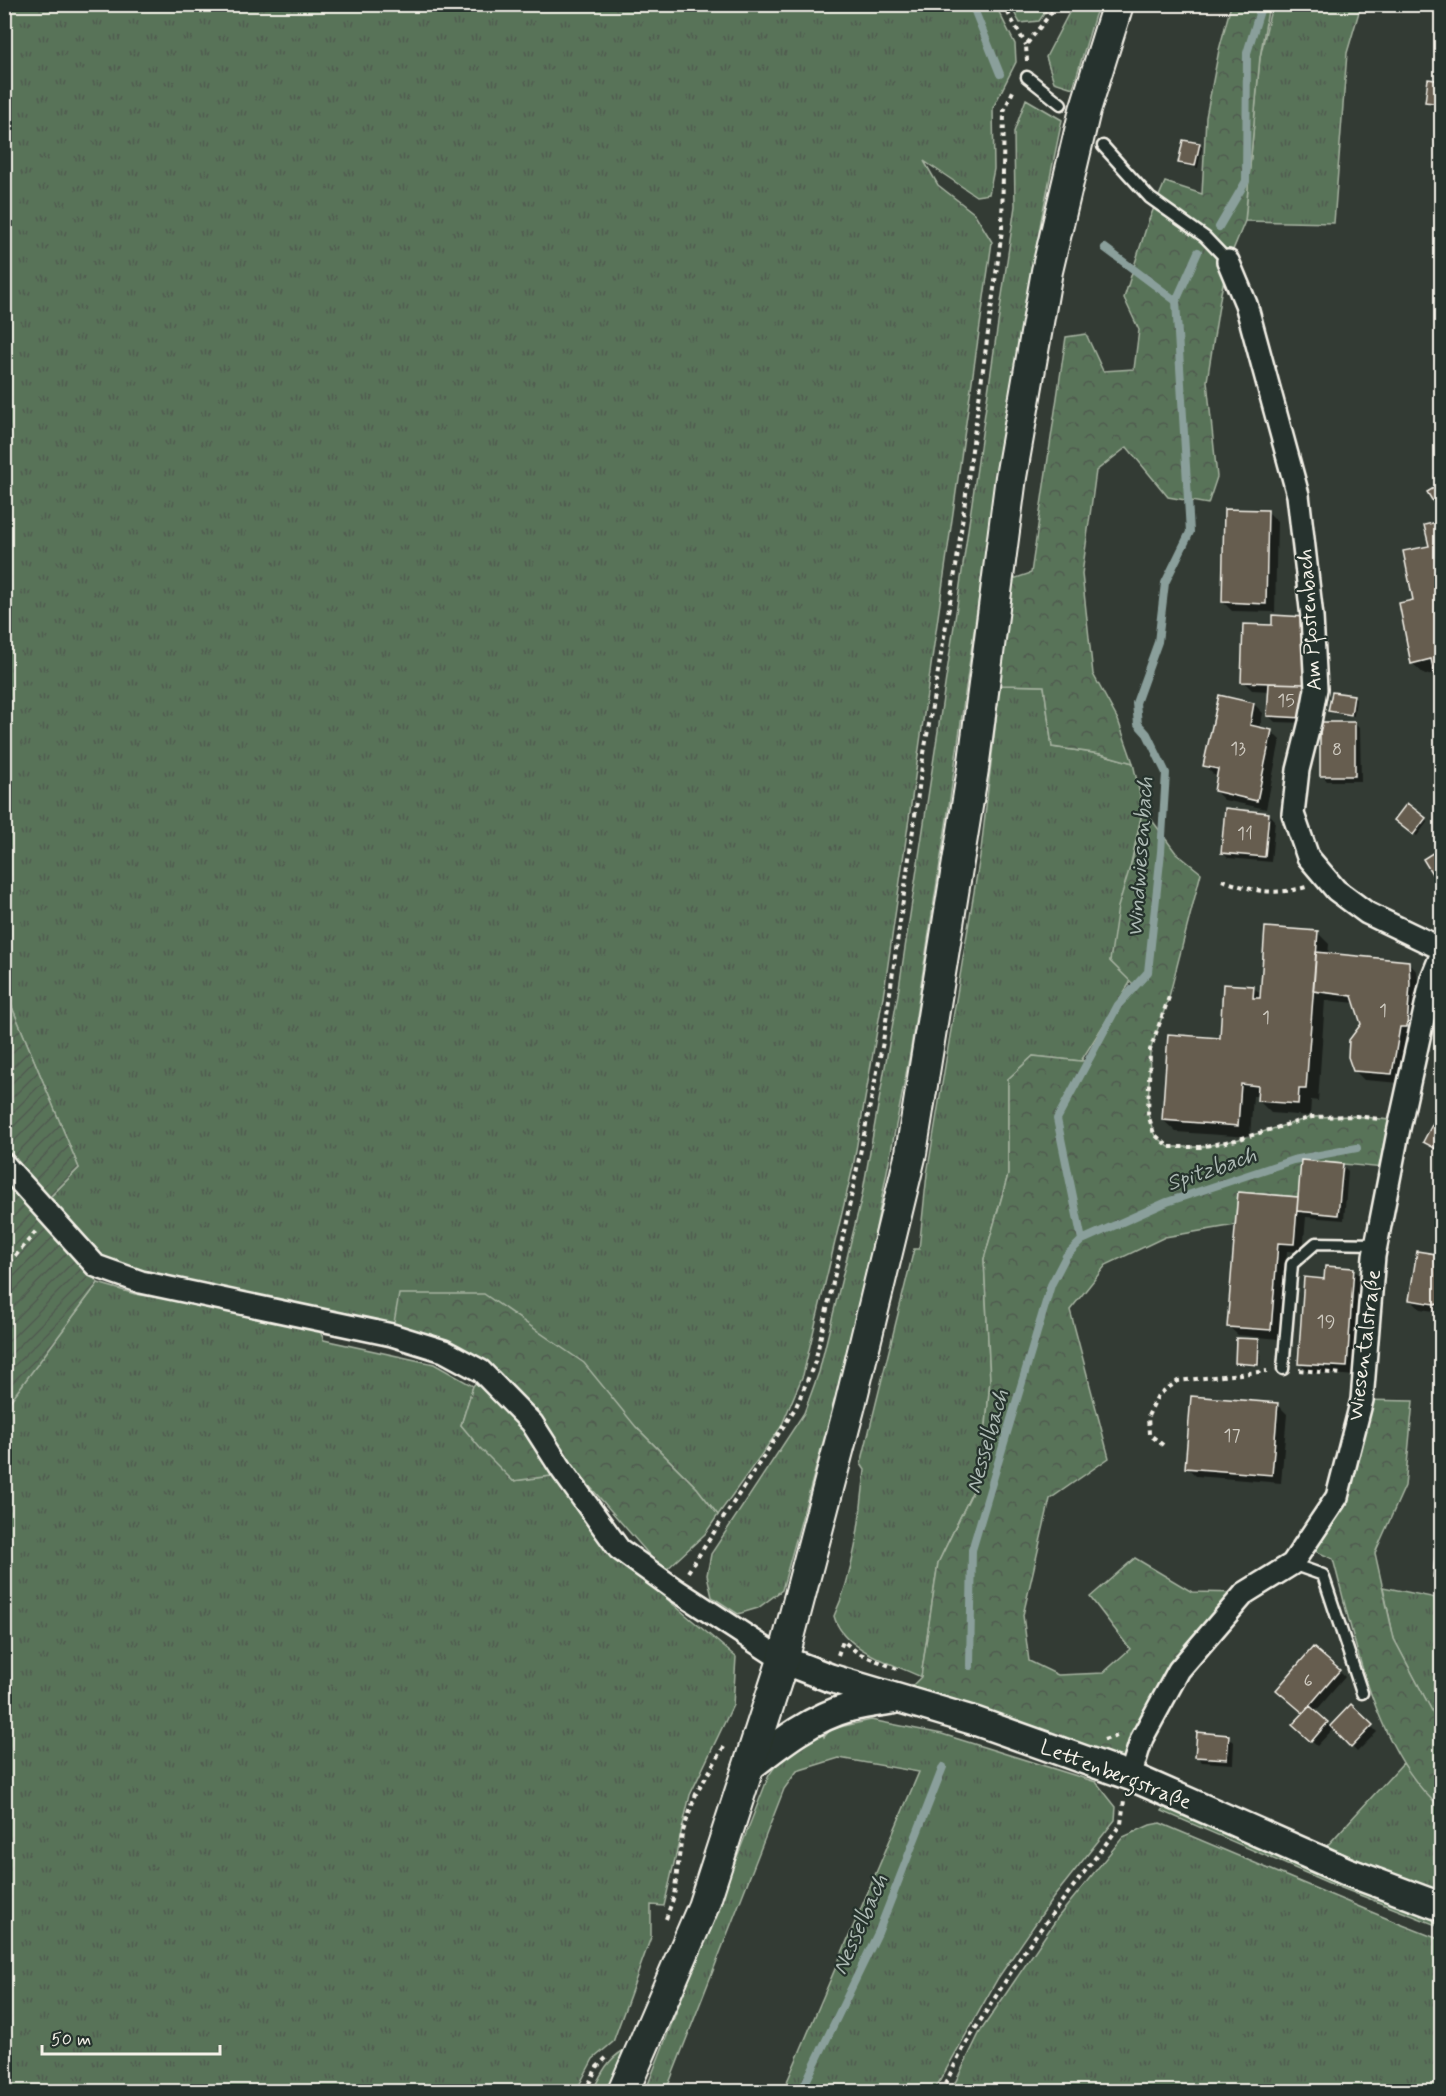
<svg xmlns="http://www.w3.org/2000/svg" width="1446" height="2096" font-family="Mynerve,sans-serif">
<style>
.grass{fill:url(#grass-tufts);stroke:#a6b2a0;stroke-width:1.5}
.forest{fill:url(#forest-crowns);stroke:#a6b2a0;stroke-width:1.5}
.garden{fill:url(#garden-furrows);stroke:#a6b2a0;stroke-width:1.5}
.shadow{fill:#0007}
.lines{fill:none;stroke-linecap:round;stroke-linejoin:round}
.stream{stroke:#8a9f9b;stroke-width:8}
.building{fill:#665d50;stroke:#f4f1e8;stroke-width:1.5}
.service-casing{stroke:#f4f1e8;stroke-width:15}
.minor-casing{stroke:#f4f1e8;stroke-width:26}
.tertiary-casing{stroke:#f4f1e8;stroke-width:32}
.secondary-casing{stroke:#f4f1e8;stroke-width:34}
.path{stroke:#f4f1e8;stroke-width:4;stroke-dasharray:4.5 4.5;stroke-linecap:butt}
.service{stroke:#26332d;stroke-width:10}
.minor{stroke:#26332d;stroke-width:21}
.tertiary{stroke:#26332d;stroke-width:27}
.secondary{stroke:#26332d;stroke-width:30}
.labels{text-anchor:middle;stroke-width:4.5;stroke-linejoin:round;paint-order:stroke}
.number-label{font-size:18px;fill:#d0ccc2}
.street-label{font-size:21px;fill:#f4f1e8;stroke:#26332d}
.water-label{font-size:22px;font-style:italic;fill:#adbab4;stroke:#26332d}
</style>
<defs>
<pattern id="grass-tufts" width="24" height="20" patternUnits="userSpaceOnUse" patternTransform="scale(1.5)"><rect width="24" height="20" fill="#587359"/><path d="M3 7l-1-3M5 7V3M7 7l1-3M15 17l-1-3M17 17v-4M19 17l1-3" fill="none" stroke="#505b4f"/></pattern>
<pattern id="forest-crowns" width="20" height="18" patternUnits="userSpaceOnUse" patternTransform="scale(1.5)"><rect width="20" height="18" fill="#587359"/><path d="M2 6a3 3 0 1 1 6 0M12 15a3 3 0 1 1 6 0" fill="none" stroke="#505b4f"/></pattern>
<pattern id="garden-furrows" width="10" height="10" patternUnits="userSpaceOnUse" patternTransform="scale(1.5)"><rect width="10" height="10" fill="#587359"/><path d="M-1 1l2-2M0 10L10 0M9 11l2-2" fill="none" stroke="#505b4f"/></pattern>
</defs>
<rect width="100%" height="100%" fill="#333b34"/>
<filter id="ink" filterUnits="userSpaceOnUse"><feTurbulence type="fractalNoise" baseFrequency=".0167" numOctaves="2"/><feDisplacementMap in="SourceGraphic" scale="12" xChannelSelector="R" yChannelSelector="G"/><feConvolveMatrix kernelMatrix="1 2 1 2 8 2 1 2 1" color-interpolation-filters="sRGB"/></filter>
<g filter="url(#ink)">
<path class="grass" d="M 995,4 L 1015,44 L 1016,62 L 993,108 L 994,169 L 989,194 L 976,196 L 924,161 L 938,185 L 975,214 L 992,242 L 885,985 L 853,1167 L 803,1375 L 781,1427 L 718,1515 L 697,1488 L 636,1427 L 393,1328 L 243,1293 L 136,1273 L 100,1257 L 49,1198 L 79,1168 L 4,988 L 4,5 Z
M 1010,5 L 1050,5 L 1039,21 L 1020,23 Z
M 1073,5 L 1100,5 L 1095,15 L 1073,88 L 1054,82 L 1046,57 Z
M 1272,5 L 1361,5 L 1347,53 L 1334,223 L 1245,221 L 1260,57 Z
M 1026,99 L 1062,120 L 1041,221 L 988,533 L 949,806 L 910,1054 L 873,1243 L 838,1388 L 782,1590 L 758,1608 L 738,1614 L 712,1597 L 707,1575 L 711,1554 L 804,1413 L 819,1372 L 862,1196 L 898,994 L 957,606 L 1015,206 L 1014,132 Z
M 1000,685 L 1044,686 L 1052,747 L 1101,754 L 1133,763 L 1143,808 L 1110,961 L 1131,981 L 1081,1061 L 1033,1056 L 1008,1079 L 1008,1175 L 984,1259 L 990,1380 L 982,1472 L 938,1563 L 921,1677 C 892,1663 843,1650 834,1616 C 855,1571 860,1519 865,1470 L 861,1464 L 914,1249 L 919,1249 L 927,1174 L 981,850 Z
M 98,1283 L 135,1294 L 256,1313 L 319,1329 L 324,1340 L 434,1364 L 473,1386 L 461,1425 L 513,1481 L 551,1476 L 612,1553 L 736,1657 L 733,1705 L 690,1795 L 664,1906 L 651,1905 L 651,1937 L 613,2042 L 593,2059 L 576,2091 L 5,2091 L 4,1409 Z
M 1383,1587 L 1441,1599 L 1441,1728 L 1394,1639 Z
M 871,1720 L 942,1734 L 1096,1782 L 1116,1807 L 1115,1820 L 1053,1898 L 998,1978 L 934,2091 L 783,2091 L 919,1772 L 839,1758 L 797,1771 L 784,1789 L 666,2091 L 645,2092 L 769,1775 L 781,1758 L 821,1729 L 824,1737 L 831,1729 Z
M 1403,1763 L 1433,1801 L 1441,1808 L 1441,1893 L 1326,1847 Z
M 1165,1807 L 1187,1813 L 1441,1920 L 1441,1927 L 1329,1883 L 1162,1811 Z
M 1160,1823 L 1400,1924 L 1441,1940 L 1441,2091 L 951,2091 L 980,2032 L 1058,1917 L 1123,1837 L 1150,1825 Z
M 624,2050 L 607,2091 L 592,2092 C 601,2074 607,2060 624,2050 Z"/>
<path class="forest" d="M 1231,5 L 1269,5 L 1260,57 L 1245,221 L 1228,262 L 1221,293 L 1207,381 L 1217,477 L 1208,504 L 1168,497 L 1127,447 L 1096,471 L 1082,574 L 1093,674 L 1118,720 L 1133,763 L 1101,754 L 1052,747 L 1044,686 L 1000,685 L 1010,580 L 1031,573 L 1066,337 L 1086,334 L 1103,371 L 1134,369 L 1139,330 L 1124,298 L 1148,222 L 1165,182 L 1202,194 L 1206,117 L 1219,50 Z
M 1143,808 L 1176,853 L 1201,873 L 1169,997 L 1150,1051 L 1148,1114 L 1154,1134 L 1169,1147 L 1200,1147 L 1236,1140 L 1312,1117 L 1356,1116 L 1389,1120 L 1384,1168 L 1302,1160 L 1298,1197 L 1238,1192 L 1235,1225 L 1165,1237 L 1106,1265 L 1070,1310 L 1109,1458 L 1050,1499 L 1023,1615 L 1029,1661 L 1058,1675 L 1103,1673 L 1130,1649 L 1090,1597 L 1135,1558 L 1192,1592 L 1245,1593 L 1179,1670 L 1130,1776 L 899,1699 L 921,1677 L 938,1563 L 982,1472 L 990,1380 L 984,1259 L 1008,1175 L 1008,1079 L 1033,1056 L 1081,1061 L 1089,1060 L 1118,1005 L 1135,986 L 1110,961 L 1118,907 L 1133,857 Z
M 399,1294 L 484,1294 L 584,1363 L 636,1427 L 697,1488 L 718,1515 L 705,1534 L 664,1572 L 573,1467 L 551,1476 L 513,1481 L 480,1448 L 461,1425 L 473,1386 L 488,1368 L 393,1328 Z
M 1362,1400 L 1413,1401 L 1405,1486 L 1375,1553 L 1394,1639 L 1441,1728 L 1441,1808 C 1376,1754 1354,1637 1333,1559 L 1306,1547 L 1337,1497 Z"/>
<path class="garden" d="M 4,988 L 79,1168 L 49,1198 L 38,1216 L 98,1283 L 5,1408 Z"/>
<path class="shadow" d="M 1442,82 L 1442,106 L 1429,104 L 1427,102 Z
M 1199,145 L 1202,147 L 1198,168 L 1182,165 L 1179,162 Z
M 1268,512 L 1277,521 L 1275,612 L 1232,611 L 1223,602 Z
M 1442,523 L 1442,681 L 1436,673 L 1425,675 L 1412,663 L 1415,601 Z
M 1305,618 L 1308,723 L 1275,722 L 1269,716 L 1270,691 L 1252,690 L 1243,681 L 1273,626 Z
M 1354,697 L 1356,699 L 1354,716 L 1332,713 L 1330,710 Z
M 1254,704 L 1263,713 L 1260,729 L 1271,731 L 1280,740 L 1266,809 L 1224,800 L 1215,791 L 1218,776 L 1214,775 L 1205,766 Z
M 1354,723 L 1360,729 L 1361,781 L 1327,781 L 1322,775 Z
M 1269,814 L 1275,820 L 1271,862 L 1228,858 L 1222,852 Z
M 1425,819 L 1428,821 L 1417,836 L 1398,822 Z
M 1317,932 L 1329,944 L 1328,955 L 1408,962 L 1417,972 L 1419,994 L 1401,1083 L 1364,1080 L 1354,1070 L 1363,1024 L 1356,1003 L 1325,1000 L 1318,1101 L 1311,1100 L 1310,1116 L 1271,1113 L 1259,1101 L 1259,1096 L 1253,1096 L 1250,1137 L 1176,1132 L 1163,1120 L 1221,1039 L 1253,987 L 1262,995 Z
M 1342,1165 L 1348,1171 L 1344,1220 L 1306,1217 L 1303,1252 L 1287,1251 L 1280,1339 L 1238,1335 L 1228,1326 L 1297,1199 L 1300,1201 Z
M 1442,1257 L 1442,1314 L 1441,1312 L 1420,1309 L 1411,1300 Z
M 1354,1270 L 1363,1279 L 1355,1376 L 1309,1372 L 1299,1363 L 1325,1281 Z
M 1259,1341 L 1261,1343 L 1260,1366 L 1239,1365 L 1236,1363 Z
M 1278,1405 L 1287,1414 L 1281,1483 L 1196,1476 L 1187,1467 Z
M 1442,1554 L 1442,1584 L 1434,1577 Z
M 1339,1671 L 1345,1677 L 1315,1712 L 1331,1727 L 1351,1706 L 1377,1732 L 1357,1752 L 1334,1728 L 1317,1746 L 1300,1731 L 1305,1714 L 1284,1696 Z
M 1228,1736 L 1234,1742 L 1233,1764 L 1202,1762 L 1197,1756 Z"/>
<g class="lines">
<path class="stream" d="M 972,4 L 1000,74
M 1219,227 L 1246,181 L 1247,53 L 1262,4
M 1105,248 L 1176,301
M 1082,1240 L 1057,1119 L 1118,1005 L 1148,972 L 1161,852 L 1166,773 L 1147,734 L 1138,724 L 1136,703 L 1158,642 L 1165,583 L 1190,532 L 1176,301 L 1198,252
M 970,1666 L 972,1550 L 1051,1285 L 1066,1256 L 1082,1240 L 1167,1202 L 1293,1160 L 1357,1148
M 801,2092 L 878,1933 L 943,1767"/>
</g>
<path class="building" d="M 1428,79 L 1442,81 L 1442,104 L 1425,102 Z
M 1183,140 L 1200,143 L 1195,166 L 1178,163 Z
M 1442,483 L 1442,506 L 1437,508 L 1427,492 Z
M 1224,509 L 1268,510 L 1266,604 L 1222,602 Z
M 1442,521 L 1442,674 L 1435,676 L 1431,659 L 1411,664 L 1399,603 L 1413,600 L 1403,551 L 1429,546 L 1424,525 Z
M 1272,615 L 1306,617 L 1304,684 L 1241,682 L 1243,624 L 1272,625 Z
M 1269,683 L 1304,684 L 1303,718 L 1267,716 Z
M 1332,692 L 1354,695 L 1351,715 L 1328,711 Z
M 1219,695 L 1254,703 L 1250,725 L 1272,730 L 1257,801 L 1214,791 L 1218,769 L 1203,766 Z
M 1320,722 L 1355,722 L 1355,776 L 1320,776 Z
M 1407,803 L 1426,818 L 1413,835 L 1394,820 Z
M 1225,808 L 1269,813 L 1265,857 L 1221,853 Z
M 1442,847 L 1442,886 L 1440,887 L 1423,859 Z
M 1265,927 L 1318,931 L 1306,1089 L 1299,1089 L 1298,1104 L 1257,1101 L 1258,1086 L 1241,1084 L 1238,1126 L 1162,1120 L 1168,1034 L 1220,1038 L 1223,984 L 1254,986 L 1253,998 L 1260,998 Z
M 1316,952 L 1409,961 L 1410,984 L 1407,1027 L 1400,1027 L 1392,1074 L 1353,1071 L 1348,1057 L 1349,1040 L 1361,1024 L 1352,996 L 1313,991 Z
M 1442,1106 L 1442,1152 L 1423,1142 Z
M 1301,1160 L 1343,1164 L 1338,1215 L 1297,1211 Z
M 1238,1192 L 1298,1197 L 1294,1244 L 1278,1243 L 1271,1330 L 1227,1327 Z
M 1417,1251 L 1442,1255 L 1442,1313 L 1439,1313 L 1440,1305 L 1409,1300 Z
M 1325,1266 L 1354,1268 L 1347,1367 L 1298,1364 L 1304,1277 L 1324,1279 Z
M 1236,1338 L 1259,1339 L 1258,1365 L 1235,1363 Z
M 1191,1396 L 1278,1403 L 1272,1475 L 1185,1468 Z
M 1439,1415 L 1442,1415 L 1442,1457 L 1435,1455 Z
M 1442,1544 L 1442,1578 L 1433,1577 L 1435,1558 L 1439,1559 Z
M 1313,1647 L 1340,1670 L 1303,1713 L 1276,1690 Z
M 1351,1704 L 1373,1725 L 1351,1748 L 1330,1726 Z
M 1310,1706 L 1328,1722 L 1311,1742 L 1292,1725 Z
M 1197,1732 L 1229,1735 L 1227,1759 L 1195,1757 Z"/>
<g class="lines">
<g class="service-casing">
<path id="service" d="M 1027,77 L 1061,104
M 1103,146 L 1150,198 L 1205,237 L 1228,261
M 1283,1369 L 1292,1264 L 1316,1243 L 1377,1244
M 1292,1564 L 1323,1575 L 1362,1693"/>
</g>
<g class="minor-casing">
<path id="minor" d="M 1228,261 L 1246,304 L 1298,495 L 1312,617 L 1316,689 L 1310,722 L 1298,770 L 1293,814 L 1308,857 L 1336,890 L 1367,913 L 1442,949
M 4,1164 L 96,1266 L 141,1282 L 392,1335 L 444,1351 L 481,1371 L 532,1423 L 562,1470 L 619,1549 L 676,1590 L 783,1660
M 1130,1776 L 1142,1738 L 1179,1670 L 1245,1593 L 1292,1564 L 1337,1497 L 1362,1400 L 1374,1256 L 1398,1133 L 1432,978 L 1442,953"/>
</g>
<g class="tertiary-casing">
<path id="tertiary" d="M 783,1660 L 830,1678 L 975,1721 L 1130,1776 L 1348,1872 L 1442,1907
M 747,1769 C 780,1743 811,1718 851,1707 C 864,1704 879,1702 892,1700"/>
</g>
<g class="secondary-casing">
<path id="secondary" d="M 623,2092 L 703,1907 L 783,1660 L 850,1405 L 911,1153 L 973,769 L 1011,477 L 1047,271 L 1085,110 L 1118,4"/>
</g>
<path class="path" d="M 1003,4 L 1026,45
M 1027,61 L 1026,45 L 1058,4
M 1222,880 C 1252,891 1275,896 1306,887
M 1169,997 L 1150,1050 L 1148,1114 L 1154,1134 L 1169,1147 L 1200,1147 L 1236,1140 L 1312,1117 L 1356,1116 L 1379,1119
M 4,1270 L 36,1231
M 1299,1370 L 1342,1374
M 1163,1445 L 1149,1434 L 1148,1416 L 1158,1395 L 1178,1381 L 1267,1371
M 688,1572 L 796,1407 L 815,1362 L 839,1256 L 883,1042 L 923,759 L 956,567 L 1002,230 L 1004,111 L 1014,89
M 838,1655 L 843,1641 L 858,1653 L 897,1669
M 1104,1740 L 1120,1735
M 666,1919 L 674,1896 L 682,1834 L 696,1794 L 724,1747
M 585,2092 L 597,2067 L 609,2055
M 941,2092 L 965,2045 L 1027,1947 L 1121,1824 L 1124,1800"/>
<use href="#service" class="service"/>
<use href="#minor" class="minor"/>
<use href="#tertiary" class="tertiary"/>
<use href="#secondary" class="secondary"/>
</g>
</g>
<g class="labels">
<g class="number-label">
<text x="1286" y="706">15</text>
<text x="1238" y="754">13</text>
<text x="1337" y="755">8</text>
<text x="1245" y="839">11</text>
<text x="1383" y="1016">1</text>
<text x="1266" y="1023">1</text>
<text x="1326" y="1327">19</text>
<text x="1232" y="1441">17</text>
<text x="1308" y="1686">6</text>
</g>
<g class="street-label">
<text transform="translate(1309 620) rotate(-94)" y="7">Am Pfostenbach</text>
<text transform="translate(1364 1345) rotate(-83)" y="7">Wiesentalstraße</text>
<text transform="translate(1116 1774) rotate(21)" y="7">Lettenbergstraße</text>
</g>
<g class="water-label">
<text transform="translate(1139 857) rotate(-86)" y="8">Windwiesenbach</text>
<text transform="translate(1211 1168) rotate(-19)" y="8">Spitzbach</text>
<text transform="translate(986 1441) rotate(-74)" y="8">Nesselbach</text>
<text transform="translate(859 1924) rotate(-66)" y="8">Nesselbach</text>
</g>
</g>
<rect width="1446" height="2096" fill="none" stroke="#26332d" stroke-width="24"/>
<rect x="12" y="12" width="1422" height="2072" fill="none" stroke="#f4f1e8" stroke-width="2" filter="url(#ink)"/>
<path d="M42 2045v9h178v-9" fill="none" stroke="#f4f1e8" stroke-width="3"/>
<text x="51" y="2045" font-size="18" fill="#f4f1e8" stroke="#26332d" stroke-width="4.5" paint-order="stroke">50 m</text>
</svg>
